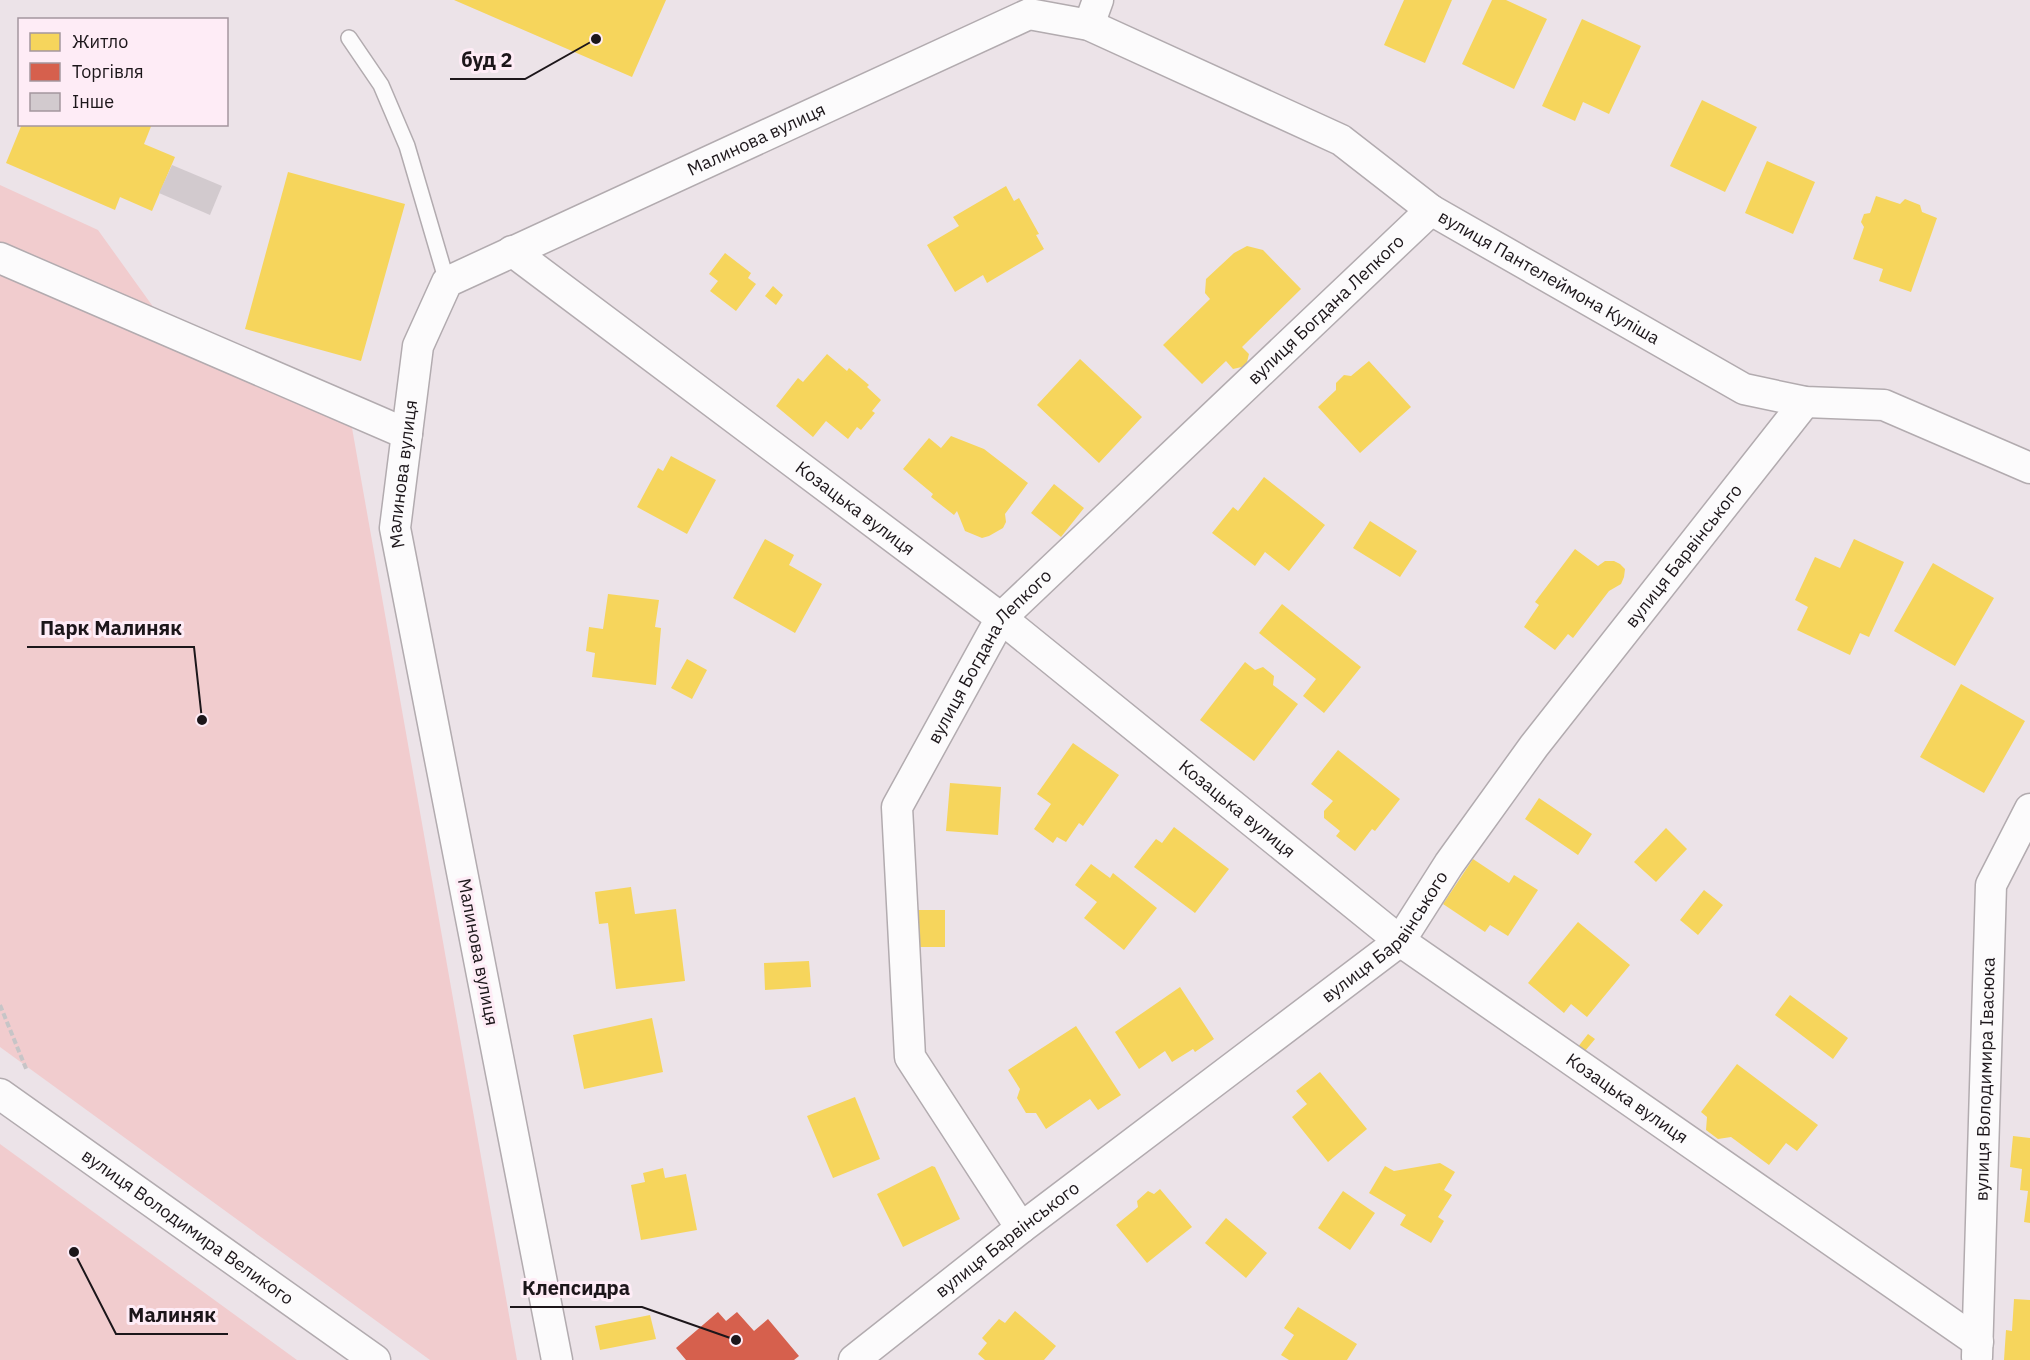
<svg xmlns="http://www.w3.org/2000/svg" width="2030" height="1360" font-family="'IBM Plex Sans',sans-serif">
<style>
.green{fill:#f1ccce}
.homes{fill:#f6d55c}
.shops{fill:#d6604d}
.building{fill:#d2cace}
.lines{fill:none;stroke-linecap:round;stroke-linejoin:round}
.service-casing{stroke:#b2abaf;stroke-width:18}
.minor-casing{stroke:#b2abaf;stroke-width:33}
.path{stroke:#c7c5c7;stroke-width:4;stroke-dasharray:6 3;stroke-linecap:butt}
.service{stroke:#fcfbfc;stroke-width:15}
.minor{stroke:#fcfbfc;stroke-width:30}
.labels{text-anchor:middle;stroke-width:6;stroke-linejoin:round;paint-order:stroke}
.street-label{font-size:18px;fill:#1c161a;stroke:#feecf6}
.leader{fill:none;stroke:#1c161a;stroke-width:2}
.callout-dot{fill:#1c161a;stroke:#feecf6;stroke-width:2}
.callout-label{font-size:20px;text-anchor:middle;font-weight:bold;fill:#1c161a;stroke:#feecf6;stroke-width:6;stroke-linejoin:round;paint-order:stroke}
</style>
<rect width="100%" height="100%" fill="#ece3e8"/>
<path class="green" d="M 0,185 L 98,230 L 164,322 L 346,394 L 517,1360 L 430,1360 L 0,1047 Z
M 0,1144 L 297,1360 L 0,1360 Z"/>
<path class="homes" d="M 454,0 L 666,0 L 632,77 Z
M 1404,0 L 1452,0 L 1425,63 L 1384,45 Z
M 1492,0 L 1506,0 L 1547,19 L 1514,89 L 1462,64 Z
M 1582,19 L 1641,46 L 1609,114 L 1583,102 L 1575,121 L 1542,106 Z
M 1702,100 L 1757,127 L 1725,192 L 1670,166 Z
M 22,124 L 152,124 L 144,144 L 175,157 L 152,211 L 120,197 L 115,210 L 6,163 Z
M 1767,161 L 1815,182 L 1793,234 L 1745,213 Z
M 288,172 L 405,204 L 361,361 L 245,329 Z
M 1006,186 L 1014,201 L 1019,198 L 1039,234 L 1036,235 L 1044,249 L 987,283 L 983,275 L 955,292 L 927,245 L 959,226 L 953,217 Z
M 1876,196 L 1900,204 L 1905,199 L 1920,205 L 1922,212 L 1937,218 L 1911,292 L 1879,281 L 1883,269 L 1853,259 L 1864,227 L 1861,222 L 1864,214 L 1870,213 Z
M 1247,246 L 1263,250 L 1301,289 L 1242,347 L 1249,354 L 1246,366 L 1233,369 L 1226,361 L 1202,384 L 1163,345 L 1210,299 L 1205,293 L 1206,279 L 1234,253 Z
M 725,253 L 751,273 L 748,278 L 756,284 L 736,311 L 710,291 L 718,281 L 709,274 Z
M 773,286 L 783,295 L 776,305 L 765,296 Z
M 827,354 L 847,371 L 849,368 L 869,385 L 867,387 L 881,400 L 872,411 L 875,413 L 861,430 L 857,427 L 848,439 L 826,421 L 813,437 L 776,406 L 798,378 L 803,382 Z
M 1080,359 L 1142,417 L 1099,463 L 1037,405 Z
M 1369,361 L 1411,407 L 1360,453 L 1318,407 L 1336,390 L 1336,383 L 1344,375 L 1351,376 Z
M 951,436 L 984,449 L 1028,483 L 1005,514 L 1006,522 L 1003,528 L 989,536 L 982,538 L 965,531 L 957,511 L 954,515 L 931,497 L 933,494 L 903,469 L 929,438 L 941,448 Z
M 671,456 L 716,480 L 687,534 L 637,507 L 658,468 L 663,471 Z
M 1264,477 L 1325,525 L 1289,571 L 1265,552 L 1255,566 L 1212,533 L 1233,507 L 1238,511 Z
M 1054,484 L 1084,508 L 1061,537 L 1031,513 Z
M 1370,521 L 1417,551 L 1400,577 L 1353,548 Z
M 765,539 L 794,555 L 789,565 L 822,584 L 795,633 L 733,598 Z
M 1854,539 L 1904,562 L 1869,637 L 1860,633 L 1850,655 L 1797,630 L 1808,607 L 1795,600 L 1815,557 L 1840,568 Z
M 1575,549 L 1598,566 L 1605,561 L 1614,561 L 1620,564 L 1625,569 L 1624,577 L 1621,584 L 1609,591 L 1573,638 L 1568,634 L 1555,650 L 1524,627 L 1539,605 L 1535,602 Z
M 1933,563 L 1994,598 L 1955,666 L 1894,631 Z
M 608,594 L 659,600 L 655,627 L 661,628 L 656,685 L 592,677 L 595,653 L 586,651 L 589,627 L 603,629 Z
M 1282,604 L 1361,667 L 1324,713 L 1303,696 L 1316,679 L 1259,633 Z
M 687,659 L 707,670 L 692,699 L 671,688 Z
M 1245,662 L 1255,670 L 1263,667 L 1274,676 L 1273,685 L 1298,704 L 1254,761 L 1200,720 Z
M 1961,684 L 2025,721 L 1984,793 L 1920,757 Z
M 1073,743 L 1119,775 L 1083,826 L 1079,823 L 1066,842 L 1057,837 L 1053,843 L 1034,829 L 1051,804 L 1037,794 Z
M 1338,750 L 1400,799 L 1375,831 L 1372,829 L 1355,851 L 1336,836 L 1340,831 L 1324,818 L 1324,811 L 1333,801 L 1311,784 Z
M 950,783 L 1001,787 L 998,835 L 946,831 Z
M 1539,798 L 1592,834 L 1578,855 L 1525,819 Z
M 1174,827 L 1229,869 L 1195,913 L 1134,867 L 1156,839 L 1162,843 Z
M 1666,828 L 1687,849 L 1656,882 L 1634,862 Z
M 1473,859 L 1509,883 L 1514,875 L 1538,890 L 1508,936 L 1490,925 L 1485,932 L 1443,904 Z
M 1091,864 L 1110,878 L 1113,873 L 1157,908 L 1124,950 L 1084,918 L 1097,902 L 1075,885 Z
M 631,887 L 635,914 L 676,909 L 685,981 L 616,989 L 608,923 L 599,924 L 595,892 Z
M 1704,890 L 1723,905 L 1698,935 L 1680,920 Z
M 917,910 L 945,910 L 945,947 L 917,947 Z
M 1578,922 L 1630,965 L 1587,1017 L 1571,1004 L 1564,1013 L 1528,983 Z
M 809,961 L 811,987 L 765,990 L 764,963 Z
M 1180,987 L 1214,1039 L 1195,1052 L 1193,1049 L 1172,1062 L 1165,1051 L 1139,1069 L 1115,1032 Z
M 1790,995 L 1848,1038 L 1833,1059 L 1775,1015 Z
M 652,1018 L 663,1072 L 584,1089 L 573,1035 Z
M 1076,1026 L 1121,1095 L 1098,1110 L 1090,1099 L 1046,1129 L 1036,1113 L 1026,1113 L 1017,1098 L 1020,1089 L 1008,1070 Z
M 1588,1034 L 1595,1039 L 1580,1057 L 1574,1052 Z
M 1737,1064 L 1818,1125 L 1797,1151 L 1786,1143 L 1769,1165 L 1731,1137 L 1718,1139 L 1706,1130 L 1707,1117 L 1701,1112 Z
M 1320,1072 L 1367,1129 L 1328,1162 L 1292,1117 L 1307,1104 L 1296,1091 Z
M 855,1097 L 880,1159 L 833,1178 L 807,1116 Z
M 2013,1136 L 2030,1138 L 2030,1223 L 2024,1222 L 2028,1191 L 2020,1190 L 2022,1169 L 2010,1167 Z
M 1440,1163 L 1455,1172 L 1444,1190 L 1452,1195 L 1438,1217 L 1444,1221 L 1431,1243 L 1400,1225 L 1406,1215 L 1369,1193 L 1385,1166 L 1394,1171 Z
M 932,1166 L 935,1167 L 960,1219 L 903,1247 L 877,1194 Z
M 663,1168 L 665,1178 L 686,1174 L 697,1230 L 641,1240 L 631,1185 L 645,1182 L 643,1173 Z
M 1160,1189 L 1192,1227 L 1147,1263 L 1116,1225 L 1138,1207 L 1137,1201 L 1148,1191 L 1154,1194 Z
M 1343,1191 L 1375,1213 L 1350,1250 L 1318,1228 Z
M 1226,1218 L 1267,1253 L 1246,1278 L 1205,1243 Z
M 2014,1299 L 2030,1300 L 2030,1360 L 2004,1360 L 2006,1330 L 2012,1331 Z
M 1298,1307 L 1357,1344 L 1347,1360 L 1289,1360 L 1281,1355 L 1294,1335 L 1284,1328 Z
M 1015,1311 L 1056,1346 L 1044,1360 L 985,1360 L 978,1354 L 987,1343 L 982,1338 L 999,1319 L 1005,1323 Z
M 650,1315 L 656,1339 L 600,1350 L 595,1326 Z"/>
<path class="shops" d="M 718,1312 L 726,1321 L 737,1312 L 754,1331 L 768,1319 L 799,1356 L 794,1360 L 686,1360 L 676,1348 Z"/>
<path class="building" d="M 172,165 L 222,186 L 210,215 L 159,193 Z"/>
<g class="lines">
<g class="service-casing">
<path id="service" d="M 349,38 L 381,85 L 407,146 L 447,282"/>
</g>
<g class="minor-casing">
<g id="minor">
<path d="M 1089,25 L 1098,0"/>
<path id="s1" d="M 512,251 L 1001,618 L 1400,941 L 1978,1342"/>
<path d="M 0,258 L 407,434"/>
<path id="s2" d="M 0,1094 L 375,1360"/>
<path id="s3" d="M 1021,1228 L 910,1057 L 897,807 L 1001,618 L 1431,210"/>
<path id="s4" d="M 1977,1357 L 1991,885 L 2030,809"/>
<path id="s5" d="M 557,1360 L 395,528 L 418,346 L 447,282 L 1029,14 L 1089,25 L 1341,140 L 1431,210 L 1744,389 L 1805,402 L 1884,405 L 2030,468"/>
<path id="s6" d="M 854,1360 L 1021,1228 L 1400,941 L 1449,864 L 1534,746 L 1805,402"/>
</g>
</g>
<path class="path" d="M 0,1005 L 27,1071"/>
<use href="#service" class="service"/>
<use href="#minor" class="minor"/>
</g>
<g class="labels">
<g class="street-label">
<text dy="6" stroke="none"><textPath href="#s5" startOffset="1442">Малинова вулиця</textPath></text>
<text dy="6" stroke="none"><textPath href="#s5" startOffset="2330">вулиця Пантелеймона Куліша</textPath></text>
<text dy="6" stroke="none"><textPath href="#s3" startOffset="1118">вулиця Богдана Лепкого</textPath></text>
<text dy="6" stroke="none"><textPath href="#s5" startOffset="902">Малинова вулиця</textPath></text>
<text dy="6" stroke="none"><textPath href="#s1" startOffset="429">Козацька вулиця</textPath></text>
<text dy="6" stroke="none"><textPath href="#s6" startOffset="1167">вулиця Барвінського</textPath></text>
<text dy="6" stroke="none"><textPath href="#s3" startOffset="632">вулиця Богдана Лепкого</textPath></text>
<text dy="6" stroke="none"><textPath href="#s1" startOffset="915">Козацька вулиця</textPath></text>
<text dy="6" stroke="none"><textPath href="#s6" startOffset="681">вулиця Барвінського</textPath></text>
<text transform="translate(478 952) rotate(79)" y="6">Малинова вулиця</text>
<text dy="6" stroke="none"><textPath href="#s4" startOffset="278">вулиця Володимира Івасюка</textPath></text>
<text dy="6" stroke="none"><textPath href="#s1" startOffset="1401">Козацька вулиця</textPath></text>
<text dy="6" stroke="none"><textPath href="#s2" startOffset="230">вулиця Володимира Великого</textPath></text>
<text dy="6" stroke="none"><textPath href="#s6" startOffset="195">вулиця Барвінського</textPath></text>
</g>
</g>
<path class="leader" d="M596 39L525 79H450M202 720L194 647H27M736 1340L642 1307H510M74 1252L116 1334H228"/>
<g class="callout-dot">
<circle cx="596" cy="39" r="6"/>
<circle cx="202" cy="720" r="6"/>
<circle cx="736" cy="1340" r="6"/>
<circle cx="74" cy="1252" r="6"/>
</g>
<g class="callout-label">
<text x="487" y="67">буд 2</text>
<text x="111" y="635">Парк Малиняк</text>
<text x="576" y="1295">Клепсидра</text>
<text x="172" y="1322">Малиняк</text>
</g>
<rect x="18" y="18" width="210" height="108" fill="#feecf6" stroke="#a4969e" stroke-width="1.5"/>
<rect x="30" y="33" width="30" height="18" fill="#f6d55c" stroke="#a4969e" stroke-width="1.5"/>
<text x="72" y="48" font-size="18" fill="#1c161a">Житло</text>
<rect x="30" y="63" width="30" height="18" fill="#d6604d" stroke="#a4969e" stroke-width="1.5"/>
<text x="72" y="78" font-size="18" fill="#1c161a">Торгівля</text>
<rect x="30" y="93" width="30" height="18" fill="#d2cace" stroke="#a4969e" stroke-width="1.5"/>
<text x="72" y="108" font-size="18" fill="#1c161a">Інше</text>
</svg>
